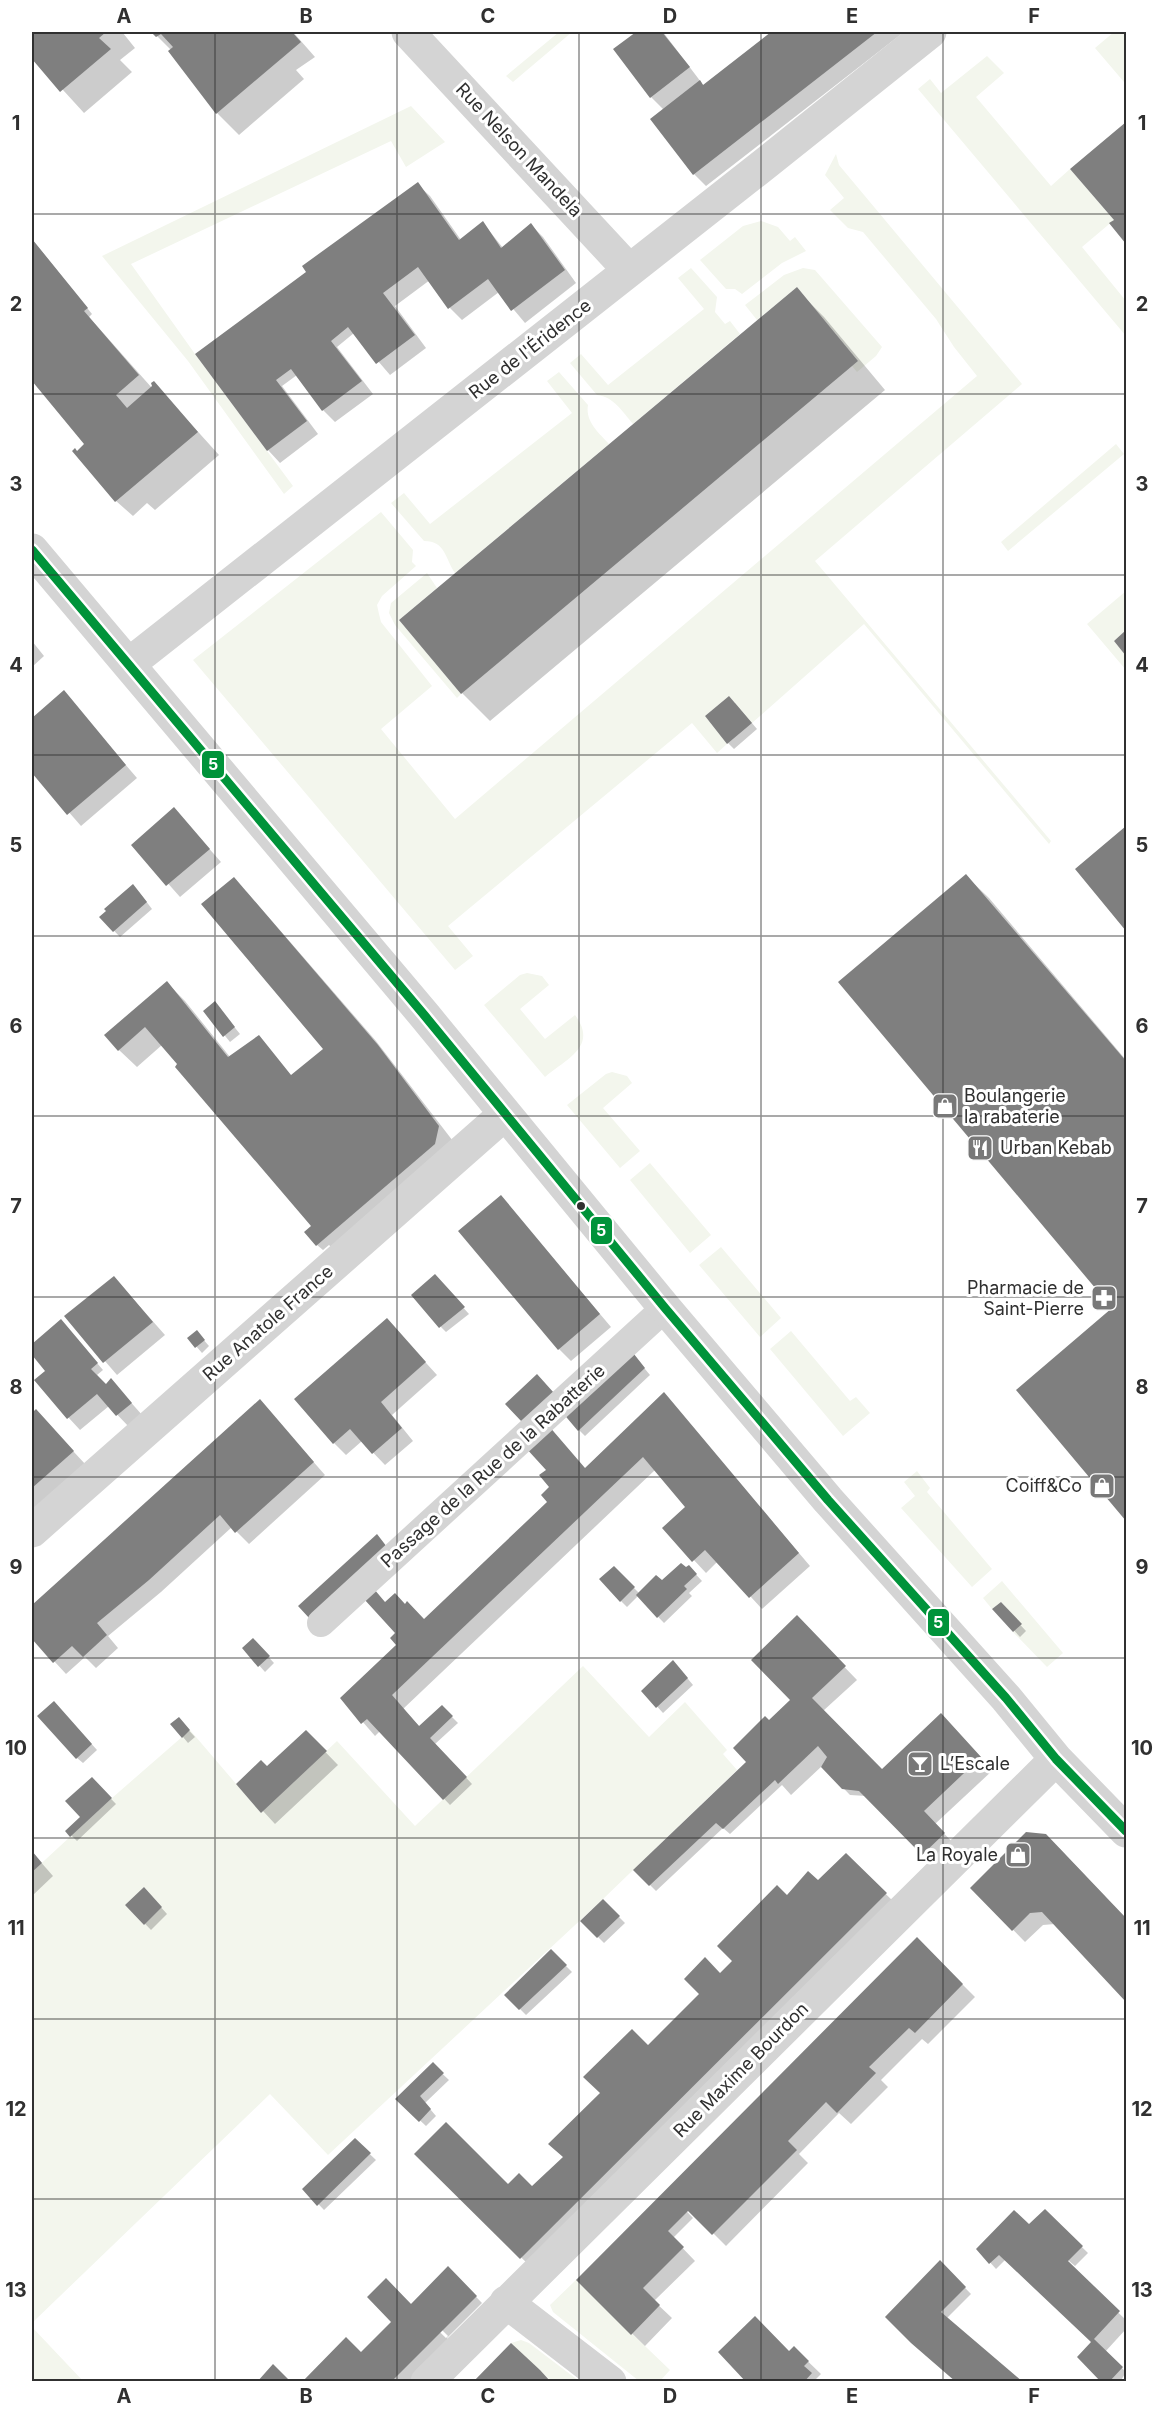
<svg xmlns="http://www.w3.org/2000/svg" width="1158" height="2413" font-family="Inter,sans-serif">
<style>
.green{fill:#f3f6ed;fill-rule:evenodd}
.shadow{fill:#0003}
.building{fill:#7f7f7f}
.lines{fill:none;stroke-linecap:round;stroke-linejoin:round}
.service{stroke:#d4d4d4;stroke-width:28}
.minor{stroke:#d4d4d4;stroke-width:33}
.bus-1-casing{stroke:#fff;stroke-width:14}
.bus-1{stroke:#00933a;stroke-width:9}
.grid{fill:none;stroke:#303030;stroke-width:1.5;stroke-opacity:0.55}
.bus-dot{fill:#303030;stroke:#fff;stroke-width:2}
.labels{text-anchor:middle;stroke-width:6;stroke-linejoin:round;paint-order:stroke}
.street-label{font-size:18px;fill:#303030;stroke:#fff}
.poi-label{font-size:18px;fill:#303030;stroke:#fff;text-anchor:start}
.line-badge{stroke:#fff;stroke-width:2}
.badge-label{font-size:16px;text-anchor:middle;font-weight:bold;fill:#fff}
.neatline{fill:none;stroke:#303030;stroke-width:2}
.grid-label{font-size:20px;text-anchor:middle;font-weight:bold;fill:#303030}
</style>
<rect width="100%" height="100%" fill="#fff"/>
<path class="green" d="M 559,32 L 572,32 L 513,82 L 506,76 Z
M 1114,32 L 1126,32 L 1126,80 L 1124,82 L 1095,48 Z
M 987,56 L 1004,73 L 976,97 L 1051,186 L 1070,169 L 1114,220 L 1082,247 L 1126,301 L 1126,336 L 918,89 L 930,79 L 941,93 Z
M 411,106 L 445,142 L 406,167 L 391,141 L 131,264 L 195,354 L 293,486 L 284,494 L 188,361 L 102,256 Z
M 836,154 L 839,165 L 1022,384 L 815,561 L 1051,841 L 1049,844 L 864,624 L 752,723 L 729,696 L 705,716 L 727,744 L 717,753 L 692,723 L 448,926 L 473,956 L 455,970 L 193,660 L 381,512 L 413,550 L 412,562 L 416,566 L 382,596 L 377,605 L 379,614 L 381,622 L 432,686 L 381,729 L 455,819 L 977,376 L 954,347 L 936,319 L 863,232 L 848,228 L 830,210 L 844,198 L 825,175 Z
M 761,221 L 778,227 L 790,241 L 795,237 L 806,251 L 782,263 L 742,294 L 735,289 L 726,289 L 700,260 L 743,226 Z
M 691,268 L 717,297 L 715,312 L 725,324 L 730,321 L 740,334 L 633,424 C 622,411 614,397 597,395 L 570,363 L 581,354 L 608,385 L 704,309 L 678,278 Z
M 803,268 L 815,270 L 882,347 L 876,356 L 857,372 L 852,366 L 858,361 L 797,287 L 757,320 L 745,305 L 784,275 Z
M 559,372 L 588,405 C 585,422 599,433 609,444 L 455,573 C 445,559 446,541 424,541 L 391,503 L 404,493 L 430,524 L 572,413 L 547,381 Z
M 1116,444 L 1124,454 L 1008,551 L 1001,542 Z
M 427,573 L 437,588 L 399,620 L 461,694 L 457,698 L 395,625 L 389,613 L 391,603 Z
M 1126,591 L 1126,630 L 1114,641 L 1126,656 L 1126,670 L 1087,624 Z
M 527,973 L 542,976 L 549,985 L 520,1009 L 545,1039 L 575,1015 C 598,1046 568,1058 545,1077 L 484,1005 L 520,975 Z
M 612,1072 L 627,1076 L 632,1083 L 603,1108 L 640,1151 L 620,1168 L 567,1105 L 606,1074 Z
M 650,1163 L 711,1235 L 690,1253 L 630,1180 Z
M 721,1247 L 781,1318 L 760,1337 L 699,1265 Z
M 791,1331 L 850,1401 L 856,1397 L 870,1413 L 843,1436 L 770,1349 Z
M 917,1471 L 930,1488 L 927,1492 L 992,1569 L 972,1587 L 901,1508 L 915,1496 L 904,1482 Z
M 1002,1581 L 1063,1653 L 1047,1667 L 1013,1632 L 1021,1624 L 1001,1602 L 992,1609 L 983,1598 Z
M 583,1666 L 649,1737 L 685,1702 L 727,1750 L 723,1754 L 737,1770 L 603,1899 L 328,2155 L 270,2094 L 32,2323 L 32,1872 L 112,1798 L 190,1730 L 261,1813 L 337,1741 L 415,1826 ZM 144,1887 L 162,1907 L 144,1925 L 125,1905 Z
M 576,2280 L 670,2370 L 660,2381 L 639,2381 L 553,2312 L 550,2305 Z
M 32,2327 L 83,2381 L 32,2381 Z
M 521,2340 L 529,2343 L 579,2381 L 551,2381 L 511,2343 Z"/>
<path class="shadow" d="M 32,32 L 124,32 L 123,33 L 135,48 L 120,60 L 132,72 L 84,113 L 32,56 Z
M 153,32 L 293,32 L 315,57 L 296,70 L 304,79 L 239,135 L 217,113 L 171,50 Z
M 639,32 L 663,32 L 704,86 L 774,32 L 904,32 L 706,186 L 694,174 L 664,110 L 651,97 L 615,49 Z
M 1126,124 L 1126,241 L 1111,223 L 1116,220 L 1073,169 Z
M 417,184 L 430,196 L 461,240 L 483,223 L 503,248 L 531,225 L 543,237 L 576,283 L 525,323 L 499,292 L 462,320 L 450,308 L 430,280 L 395,306 L 426,348 L 390,375 L 354,333 L 337,347 L 373,394 L 335,422 L 323,410 L 297,375 L 282,386 L 318,434 L 280,463 L 268,450 L 197,355 L 306,274 Z
M 32,239 L 92,314 L 89,317 L 152,388 L 154,383 L 219,455 L 155,510 L 147,503 L 133,516 L 116,501 L 77,453 L 87,444 L 32,379 Z
M 796,289 L 824,317 L 885,390 L 490,721 L 462,693 Z
M 32,641 L 44,656 L 32,667 Z
M 64,693 L 137,778 L 81,826 L 32,770 L 32,720 Z
M 735,703 L 757,729 L 734,749 L 728,743 Z
M 174,809 L 221,862 L 180,897 L 134,845 Z
M 1126,828 L 1126,929 L 1077,869 Z
M 966,876 L 989,898 L 1126,1060 L 1126,1519 L 1018,1390 L 1115,1308 Z
M 246,891 L 376,1041 L 456,1145 L 341,1256 L 329,1245 L 323,1250 L 317,1245 L 313,1227 L 162,1045 L 137,1067 L 119,1050 L 167,983 L 185,1001 L 230,1057 L 259,1037 L 292,1077 L 325,1049 Z
M 139,892 L 152,909 L 120,937 L 101,917 Z
M 215,1003 L 240,1034 L 230,1042 L 205,1011 Z
M 501,1197 L 611,1327 L 571,1361 L 559,1349 Z
M 440,1282 L 469,1314 L 446,1332 L 441,1327 Z
M 126,1291 L 165,1335 L 117,1375 L 66,1316 Z
M 387,1320 L 437,1375 L 392,1415 L 413,1441 L 385,1465 L 362,1441 L 346,1455 L 334,1443 Z
M 61,1321 L 103,1370 L 97,1375 L 106,1385 L 111,1380 L 143,1416 L 129,1427 L 109,1406 L 80,1430 L 68,1417 L 47,1371 L 32,1352 L 32,1346 Z
M 189,1338 L 202,1338 L 209,1346 L 202,1353 Z
M 635,1357 L 650,1375 L 585,1436 L 579,1430 Z
M 664,1394 L 810,1566 L 762,1609 L 718,1561 L 706,1573 L 664,1528 L 687,1507 L 655,1470 L 403,1709 L 420,1727 L 442,1707 L 458,1723 L 435,1744 L 472,1784 L 450,1805 L 380,1731 L 375,1736 L 342,1698 L 398,1645 L 397,1633 L 386,1604 L 405,1605 L 424,1620 Z
M 260,1401 L 325,1475 L 249,1544 L 232,1527 L 161,1592 L 108,1636 L 118,1648 L 96,1668 L 85,1657 L 66,1674 L 32,1637 L 32,1607 Z
M 36,1411 L 86,1465 L 32,1510 L 32,1415 Z
M 689,1567 L 702,1581 L 689,1593 L 692,1596 L 664,1623 L 638,1596 L 627,1607 L 621,1601 L 614,1568 L 639,1593 Z
M 1001,1604 L 1026,1631 L 1020,1637 L 994,1609 Z
M 797,1618 L 857,1680 L 823,1711 L 882,1771 L 954,1728 L 993,1770 L 935,1824 L 956,1846 L 936,1866 L 866,1796 L 850,1795 L 822,1766 L 791,1795 L 782,1785 L 730,1834 L 723,1828 L 656,1891 L 635,1870 L 748,1762 L 769,1722 L 792,1700 Z
M 253,1640 L 274,1663 L 265,1672 L 244,1648 Z
M 679,1668 L 693,1685 L 663,1713 L 643,1691 Z
M 60,1709 L 97,1750 L 83,1763 L 77,1758 Z
M 184,1725 L 195,1737 L 188,1743 L 183,1737 Z
M 306,1732 L 338,1765 L 275,1824 L 238,1784 L 267,1768 Z
M 92,1779 L 116,1804 L 77,1841 L 67,1831 L 82,1818 Z
M 1059,1848 L 1126,1919 L 1126,2000 L 1055,1924 L 1043,1925 L 1025,1942 L 972,1888 Z
M 32,1852 L 53,1876 L 32,1896 Z
M 846,1855 L 898,1906 L 534,2270 L 416,2154 L 508,2186 L 532,2188 L 565,2158 L 648,2048 L 734,1962 L 787,1897 L 819,1883 Z
M 150,1895 L 167,1914 L 151,1930 L 127,1905 Z
M 603,1901 L 625,1923 L 604,1943 L 582,1921 Z
M 917,1939 L 975,1997 L 928,2044 L 922,2039 L 881,2080 L 888,2087 L 851,2124 L 839,2113 L 799,2154 L 808,2163 L 726,2246 L 670,2190 L 668,2192 L 693,2218 L 673,2238 L 695,2261 L 654,2301 L 672,2318 L 645,2346 L 578,2281 Z
M 551,1951 L 572,1972 L 526,2015 L 506,1995 Z
M 433,2065 L 449,2080 L 425,2103 L 436,2116 L 426,2126 L 397,2099 Z
M 355,2140 L 376,2160 L 324,2210 L 304,2189 Z
M 1045,2211 L 1088,2253 L 1075,2266 L 1062,2255 L 1060,2257 L 1126,2320 L 1126,2329 L 1105,2352 L 1126,2372 L 1120,2382 L 1103,2382 L 1093,2342 L 1006,2259 L 996,2269 L 978,2249 L 1029,2226 Z
M 940,2262 L 971,2294 L 946,2319 L 925,2355 Z
M 448,2268 L 482,2303 L 447,2338 L 453,2345 L 416,2382 L 304,2382 L 361,2354 L 393,2323 L 386,2280 L 446,2338 L 448,2336 L 414,2302 Z
M 794,2348 L 821,2374 L 816,2379 L 818,2382 L 749,2382 Z"/>
<path class="building" d="M 32,32 L 106,32 L 99,38 L 111,49 L 60,92 L 32,59 Z
M 151,32 L 292,32 L 301,42 L 216,114 L 168,51 L 173,47 L 161,34 L 156,37 Z
M 636,32 L 662,32 L 690,67 L 650,98 L 613,49 Z
M 771,32 L 877,32 L 693,175 L 650,119 L 700,80 L 703,85 Z
M 1126,122 L 1126,244 L 1109,223 L 1114,220 L 1070,169 Z
M 418,182 L 459,240 L 483,221 L 501,248 L 531,223 L 565,270 L 511,311 L 488,279 L 448,309 L 418,267 L 383,293 L 415,335 L 376,364 L 348,327 L 331,341 L 362,381 L 322,411 L 291,369 L 276,380 L 307,421 L 267,451 L 195,354 L 306,272 L 302,266 Z
M 32,239 L 88,308 L 84,311 L 139,375 L 116,395 L 127,408 L 152,386 L 151,383 L 154,381 L 198,432 L 115,502 L 72,451 L 75,448 L 77,451 L 84,444 L 32,381 Z
M 797,287 L 858,361 L 461,694 L 399,620 Z
M 1126,630 L 1126,656 L 1114,641 Z
M 64,690 L 126,765 L 67,815 L 32,773 L 32,718 Z
M 729,696 L 752,723 L 727,744 L 705,716 Z
M 174,807 L 210,849 L 166,886 L 131,845 Z
M 1126,826 L 1126,931 L 1075,869 Z
M 966,874 L 1126,1061 L 1126,1521 L 1016,1390 L 1112,1308 L 838,982 Z
M 234,877 L 378,1045 L 439,1126 L 435,1144 L 316,1246 L 304,1232 L 311,1226 L 175,1067 L 177,1064 L 145,1027 L 118,1051 L 104,1035 L 167,981 L 228,1057 L 259,1035 L 291,1075 L 323,1049 L 201,904 Z
M 133,884 L 147,902 L 113,932 L 99,917 L 106,911 L 104,909 Z
M 215,1001 L 235,1027 L 223,1037 L 203,1011 Z
M 501,1195 L 600,1314 L 558,1350 L 458,1231 Z
M 435,1274 L 465,1307 L 439,1328 L 411,1295 Z
M 114,1276 L 153,1322 L 103,1363 L 64,1316 Z
M 387,1318 L 426,1362 L 381,1402 L 402,1428 L 372,1454 L 350,1429 L 333,1444 L 294,1399 Z
M 61,1319 L 98,1363 L 91,1369 L 106,1384 L 111,1378 L 132,1403 L 116,1416 L 97,1394 L 67,1419 L 34,1380 L 45,1371 L 32,1355 L 32,1344 Z
M 197,1330 L 205,1340 L 195,1348 L 187,1338 Z
M 630,1349 L 645,1368 L 578,1431 L 562,1412 Z
M 537,1374 L 554,1393 L 522,1422 L 505,1404 Z
M 664,1392 L 799,1553 L 749,1598 L 705,1550 L 692,1562 L 662,1528 L 685,1507 L 643,1457 L 392,1695 L 419,1726 L 442,1705 L 453,1716 L 430,1738 L 467,1777 L 443,1800 L 367,1719 L 361,1724 L 340,1698 L 396,1645 L 390,1638 L 395,1633 L 364,1599 L 374,1589 L 385,1602 L 395,1593 L 405,1604 L 407,1601 L 424,1619 L 547,1502 L 541,1495 L 549,1487 L 539,1475 L 546,1470 L 525,1447 L 548,1425 L 585,1468 Z
M 260,1399 L 314,1462 L 235,1533 L 220,1515 L 149,1580 L 97,1623 L 107,1635 L 83,1657 L 72,1646 L 53,1663 L 32,1639 L 32,1605 Z
M 36,1409 L 74,1451 L 32,1488 L 32,1413 Z
M 377,1534 L 387,1547 L 310,1619 L 298,1606 Z
M 681,1563 L 686,1567 L 689,1565 L 697,1574 L 684,1586 L 687,1589 L 657,1618 L 636,1595 L 656,1575 L 662,1580 Z
M 614,1566 L 635,1587 L 620,1602 L 599,1579 Z
M 1001,1602 L 1022,1624 L 1013,1632 L 992,1609 Z
M 797,1615 L 846,1666 L 812,1698 L 882,1769 L 941,1713 L 981,1757 L 924,1811 L 945,1833 L 922,1855 L 859,1791 L 842,1789 L 821,1767 L 827,1757 L 818,1746 L 778,1784 L 775,1780 L 723,1829 L 716,1823 L 649,1886 L 633,1870 L 746,1762 L 733,1748 L 765,1716 L 769,1720 L 790,1700 L 751,1660 Z
M 253,1638 L 270,1656 L 258,1667 L 242,1648 Z
M 673,1660 L 688,1678 L 656,1708 L 641,1691 Z
M 54,1701 L 92,1744 L 76,1759 L 37,1716 Z
M 179,1717 L 190,1730 L 182,1738 L 170,1724 Z
M 306,1730 L 327,1751 L 261,1813 L 236,1784 L 261,1760 L 267,1766 Z
M 92,1777 L 112,1798 L 70,1837 L 65,1831 L 80,1817 L 65,1801 Z
M 1026,1832 L 1046,1834 L 1126,1918 L 1126,2002 L 1042,1912 L 1030,1913 L 1012,1931 L 970,1888 Z
M 32,1851 L 42,1863 L 32,1872 Z
M 846,1853 L 887,1893 L 520,2259 L 414,2154 L 446,2122 L 508,2184 L 519,2173 L 532,2186 L 563,2157 L 548,2144 L 600,2093 L 583,2077 L 632,2029 L 648,2045 L 699,1994 L 684,1979 L 705,1957 L 720,1973 L 732,1961 L 717,1946 L 777,1885 L 787,1895 L 808,1871 L 818,1880 Z
M 144,1887 L 162,1907 L 144,1925 L 125,1905 Z
M 603,1899 L 620,1916 L 597,1938 L 580,1921 Z
M 917,1937 L 963,1984 L 915,2033 L 909,2028 L 869,2067 L 876,2073 L 837,2113 L 826,2102 L 788,2141 L 797,2150 L 712,2235 L 688,2211 L 668,2231 L 684,2247 L 643,2288 L 660,2305 L 631,2335 L 576,2280 Z
M 551,1949 L 567,1965 L 519,2010 L 504,1995 Z
M 433,2062 L 444,2073 L 420,2096 L 431,2109 L 419,2122 L 395,2099 Z
M 355,2138 L 371,2153 L 317,2206 L 302,2189 Z
M 1045,2209 L 1083,2246 L 1068,2261 L 1120,2311 L 1094,2339 L 1123,2367 L 1109,2382 L 1101,2382 L 1077,2357 L 1091,2342 L 999,2255 L 989,2264 L 976,2249 L 1014,2210 L 1029,2224 Z
M 940,2260 L 966,2287 L 941,2312 L 1023,2382 L 956,2382 L 911,2343 L 885,2317 Z
M 448,2266 L 477,2296 L 391,2382 L 302,2382 L 346,2337 L 361,2352 L 391,2322 L 367,2297 L 386,2278 L 411,2304 Z
M 755,2316 L 789,2351 L 794,2346 L 809,2361 L 804,2366 L 812,2373 L 804,2382 L 746,2382 L 718,2352 Z
M 511,2343 L 540,2370 L 551,2382 L 473,2382 Z
M 273,2364 L 291,2382 L 257,2382 Z"/>
<g class="lines">
<path class="service" d="M 321,1623 L 665,1308"/>
<path class="minor" d="M 408,32 L 629,270
M 32,550 L 425,1016 L 665,1308 L 828,1500 L 1006,1698 L 1056,1759 L 1126,1831
M 129,664 L 766,163 L 930,32
M 32,1531 L 505,1114
M 506,2302 L 610,2382
M 427,2382 L 1056,1759"/>
<g class="bus-1-casing">
<path id="bus-1" d="M 32,550 L 425,1016 L 665,1308 L 828,1500 L 1006,1698 L 1056,1759 L 1126,1831"/>
</g>
<use href="#bus-1" class="bus-1"/>
</g>
<path class="grid" d="M 215,32 L 215,2382M 397,32 L 397,2382M 579,32 L 579,2382M 761,32 L 761,2382M 943,32 L 943,2382M 32,214 L 1126,214M 32,394 L 1126,394M 32,575 L 1126,575M 32,755 L 1126,755M 32,936 L 1126,936M 32,1116 L 1126,1116M 32,1297 L 1126,1297M 32,1477 L 1126,1477M 32,1658 L 1126,1658M 32,1838 L 1126,1838M 32,2019 L 1126,2019M 32,2199 L 1126,2199"/>
<defs>
<g id="shop-square" transform="scale(1.35)"><rect x="-9" y="-9" width="18" height="18" rx="4" fill="#787878" stroke="#fff"/><path d="M-5-2.5h2.3a2.7 3.5 0 0 1 5.4 0H5L5.5 6h-11ZM-1.5-2.5h3a1.5 2.3 0 0 0-3 0Z" fill="#fff"/></g>
<g id="restaurant-square" transform="scale(1.35)"><rect x="-9" y="-9" width="18" height="18" rx="4" fill="#787878" stroke="#fff"/><path d="M-5-6h1v4h1v-4h1v4h1v-4h1v5L-1.5 .5V6h-2V.5L-5-1ZM5-6V6H3V1.5H1.5Q1.5-4 5-6Z" fill="#fff"/></g>
<g id="pharmacy-square" transform="scale(1.35)"><rect x="-9" y="-9" width="18" height="18" rx="4" fill="#787878" stroke="#fff"/><path d="M-2-6h4v4h4v4h-4v4h-4v-4h-4v-4h4Z" fill="#fff"/></g>
<g id="bar-square" transform="scale(1.35)"><rect x="-9" y="-9" width="18" height="18" rx="4" fill="#787878" stroke="#fff"/><path d="M-6-5H6L.8 .8V4.5H3.5V6h-7V4.5H-.8V.8Z" fill="#fff"/></g>
</defs>
<g fill-rule="evenodd">
<use href="#shop-square" x="945" y="1106"/>
<use href="#restaurant-square" x="980" y="1148"/>
<use href="#pharmacy-square" x="1104" y="1298"/>
<use href="#shop-square" x="1102" y="1486"/>
<use href="#bar-square" x="920" y="1764"/>
<use href="#shop-square" x="1018" y="1855"/>
</g>
<circle class="bus-dot" cx="581" cy="1206" r="5"/>
<g class="labels">
<g class="street-label">
<text transform="translate(519 150) rotate(47)" y="6">Rue Nelson Mandela</text>
<text transform="translate(530 349) rotate(-38)" y="6">Rue de l'Éridence</text>
<text transform="translate(268 1323) rotate(-41)" y="6">Rue Anatole France</text>
<text transform="translate(493 1466) rotate(-42)" y="6">Passage de la Rue de la Rabatterie</text>
<text transform="translate(741 2070) rotate(-45)" y="6">Rue Maxime Bourdon</text>
</g>
<g class="poi-label">
<text x="964" y="1102">Boulangerie<tspan x="964" dy="21">la rabaterie</tspan></text>
<text x="1000" y="1154">Urban Kebab</text>
<text x="1084" y="1294" text-anchor="end">Pharmacie de<tspan x="1084" dy="21">Saint-Pierre</tspan></text>
<text x="1082" y="1492" text-anchor="end">Coiff&amp;Co</text>
<text x="940" y="1770">L’Escale</text>
<text x="998" y="1861" text-anchor="end">La Royale</text>
</g>
</g>
<g class="line-badge">
<rect x="201" y="750" width="24" height="29" rx="6" fill="#00933a"/>
<rect x="590" y="1216" width="23" height="29" rx="6" fill="#00933a"/>
<rect x="927" y="1608" width="23" height="29" rx="6" fill="#00933a"/>
</g>
<g class="badge-label">
<text x="213" y="770">5</text>
<text x="601" y="1236">5</text>
<text x="938" y="1628">5</text>
</g>
<rect width="1158" height="2413" fill="none" stroke="#ffffff" stroke-width="66"/>
<rect x="33" y="33" width="1092" height="2347" class="neatline"/>
<g class="grid-label">
<text x="124" y="23">A</text>
<text x="306" y="23">B</text>
<text x="488" y="23">C</text>
<text x="670" y="23">D</text>
<text x="852" y="23">E</text>
<text x="1034" y="23">F</text>
<text x="16" y="130">1</text>
<text x="1142" y="130">1</text>
<text x="16" y="311">2</text>
<text x="1142" y="311">2</text>
<text x="16" y="491">3</text>
<text x="1142" y="491">3</text>
<text x="16" y="672">4</text>
<text x="1142" y="672">4</text>
<text x="16" y="852">5</text>
<text x="1142" y="852">5</text>
<text x="16" y="1033">6</text>
<text x="1142" y="1033">6</text>
<text x="16" y="1213">7</text>
<text x="1142" y="1213">7</text>
<text x="16" y="1394">8</text>
<text x="1142" y="1394">8</text>
<text x="16" y="1574">9</text>
<text x="1142" y="1574">9</text>
<text x="16" y="1755">10</text>
<text x="1142" y="1755">10</text>
<text x="16" y="1935">11</text>
<text x="1142" y="1935">11</text>
<text x="16" y="2116">12</text>
<text x="1142" y="2116">12</text>
<text x="16" y="2297">13</text>
<text x="1142" y="2297">13</text>
<text x="124" y="2403">A</text>
<text x="306" y="2403">B</text>
<text x="488" y="2403">C</text>
<text x="670" y="2403">D</text>
<text x="852" y="2403">E</text>
<text x="1034" y="2403">F</text>
</g>
</svg>
